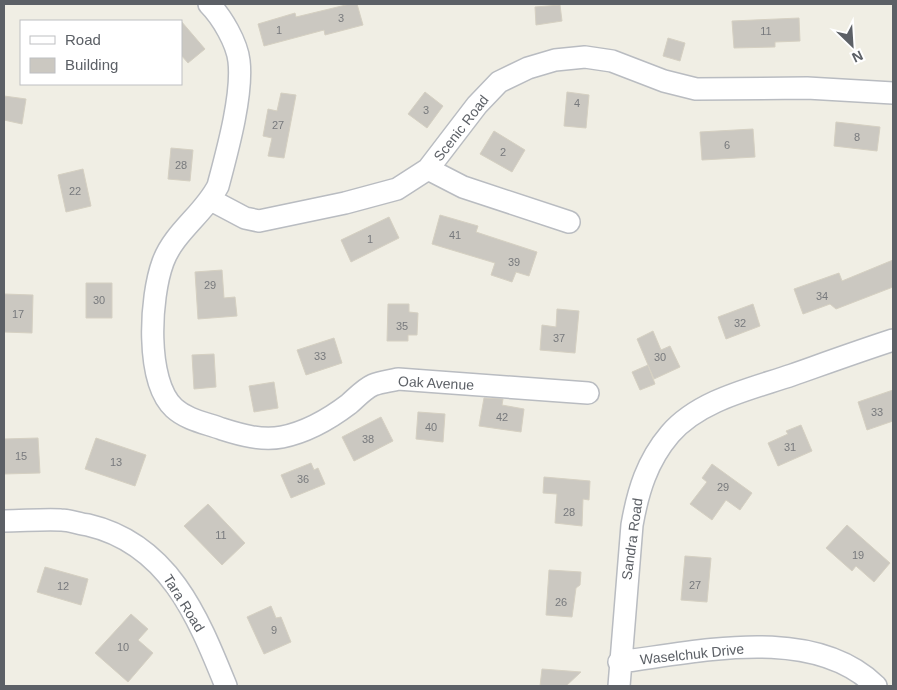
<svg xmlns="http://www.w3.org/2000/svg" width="897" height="690" font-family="Helvetica,sans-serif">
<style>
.building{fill:#cbc8c1;stroke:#d5d0c2}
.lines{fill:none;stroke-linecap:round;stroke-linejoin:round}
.street-casing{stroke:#b9bcc1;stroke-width:24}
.street{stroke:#fff;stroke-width:21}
.labels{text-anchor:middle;stroke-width:5;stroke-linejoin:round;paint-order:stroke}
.number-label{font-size:11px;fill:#787a7d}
.street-label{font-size:14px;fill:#5c6066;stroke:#fff}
</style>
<rect width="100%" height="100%" fill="#f0eee4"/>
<path class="building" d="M 350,4 L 357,4 L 363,25 L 325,35 L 324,30 L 264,46 L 258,24 L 295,13 L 296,17 Z
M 560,5 L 562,21 L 536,25 L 535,7 Z
M 799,18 L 800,41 L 775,42 L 775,47 L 734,48 L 732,21 Z
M 181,21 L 205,49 L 188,63 L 181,55 Z
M 668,38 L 685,43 L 680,61 L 663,56 Z
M 425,92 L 443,106 L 427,128 L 408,114 Z
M 567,92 L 589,95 L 586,128 L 564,126 Z
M 281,93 L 296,95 L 284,158 L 268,156 L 272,138 L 263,136 L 268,109 L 277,111 Z
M 4,96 L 26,99 L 22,124 L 4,120 Z
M 836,122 L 880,127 L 877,151 L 834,146 Z
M 753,129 L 755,157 L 702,160 L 700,132 Z
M 494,131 L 525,150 L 512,172 L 480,154 Z
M 171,148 L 193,150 L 190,181 L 168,179 Z
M 83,169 L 91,206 L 66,212 L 58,175 Z
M 440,215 L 478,226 L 476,232 L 537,252 L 529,276 L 516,272 L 512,282 L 491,275 L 495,263 L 432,244 Z
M 389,217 L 399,238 L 351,262 L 341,240 Z
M 893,260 L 893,287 L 836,309 L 830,304 L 803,314 L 794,289 L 839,273 L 842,281 Z
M 222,270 L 224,298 L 235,297 L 237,316 L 198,319 L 195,272 Z
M 86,283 L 112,283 L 112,318 L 86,318 Z
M 4,294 L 33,295 L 32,333 L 4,332 Z
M 388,304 L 409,304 L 409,312 L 418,313 L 417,335 L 408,335 L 408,341 L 387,341 Z
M 753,304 L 760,326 L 726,339 L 718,317 Z
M 557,309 L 579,311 L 575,353 L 540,350 L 542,325 L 556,327 Z
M 653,331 L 661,350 L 670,346 L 680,367 L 654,379 L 637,339 Z
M 334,338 L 342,363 L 306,375 L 297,350 Z
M 214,354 L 216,387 L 194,389 L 192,355 Z
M 648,365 L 655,384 L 640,390 L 632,372 Z
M 274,382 L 278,408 L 254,412 L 249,386 Z
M 893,390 L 893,421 L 867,430 L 858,402 Z
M 484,398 L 503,399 L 502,405 L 524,409 L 521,432 L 479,426 Z
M 418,412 L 445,414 L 443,442 L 416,439 Z
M 381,417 L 393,441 L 354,461 L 342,437 Z
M 801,425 L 812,451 L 778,466 L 768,443 L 788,434 L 786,431 Z
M 38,438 L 40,473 L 4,474 L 4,439 Z
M 96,438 L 146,455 L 135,486 L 85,469 Z
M 311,463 L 314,470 L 318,468 L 325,484 L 291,498 L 281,475 Z
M 712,464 L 752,493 L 740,510 L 726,500 L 712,520 L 690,504 L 707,482 L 702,478 Z
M 544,477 L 590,481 L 589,500 L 583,499 L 582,526 L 555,523 L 557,494 L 543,493 Z
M 208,504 L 245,543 L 222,565 L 184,526 Z
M 847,525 L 890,563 L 874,582 L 856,566 L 852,571 L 826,548 Z
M 685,556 L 711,558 L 707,602 L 681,600 Z
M 45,567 L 88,579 L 81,605 L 37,592 Z
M 549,570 L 581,572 L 580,585 L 576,588 L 572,617 L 546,615 Z
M 271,606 L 276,618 L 281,617 L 291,642 L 264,654 L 247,617 Z
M 131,614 L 148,629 L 138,640 L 153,653 L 128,682 L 95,653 Z
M 542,669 L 581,672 L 566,686 L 540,686 Z"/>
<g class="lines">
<g class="street-casing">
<path id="street" d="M 209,4 C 222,17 237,43 239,61 C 243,95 227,152 218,186 C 204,214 174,232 163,262 C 150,297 145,381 174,408 C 187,420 206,423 222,429 C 241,435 262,441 282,437 C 307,432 328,420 349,404 C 356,398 364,389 373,385 C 380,382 390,381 398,379 L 588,393
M 428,169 L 463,187 L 569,222
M 211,200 L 245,218 L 259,221 L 345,203 L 397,189 L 428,169 L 477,105 L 499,82 L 528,68 L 555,60 L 585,57 L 612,61 L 664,81 L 696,89 L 807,88 L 893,93
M 4,521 C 23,521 42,519 61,520 C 70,520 79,524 88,525 C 169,544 198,617 226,686
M 619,662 C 698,652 812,624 876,686
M 619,686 L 632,525 C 638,491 647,461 670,434 C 699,400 751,389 792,375 C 826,363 859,351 893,340"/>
</g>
<use href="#street" class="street"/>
</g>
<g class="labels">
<g class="number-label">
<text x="341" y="22">3</text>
<text x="279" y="34">1</text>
<text x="766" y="35">11</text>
<text x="577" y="107">4</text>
<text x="426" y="114">3</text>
<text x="278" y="129">27</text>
<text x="857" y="141">8</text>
<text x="727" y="149">6</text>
<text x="503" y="156">2</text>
<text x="181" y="169">28</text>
<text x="75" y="195">22</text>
<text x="455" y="239">41</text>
<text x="370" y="243">1</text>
<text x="514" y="266">39</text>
<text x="210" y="289">29</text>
<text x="822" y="300">34</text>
<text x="99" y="304">30</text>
<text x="18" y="318">17</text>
<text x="740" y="327">32</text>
<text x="402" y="330">35</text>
<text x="559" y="342">37</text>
<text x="320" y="360">33</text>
<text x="660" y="361">30</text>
<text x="877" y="416">33</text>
<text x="502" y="421">42</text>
<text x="431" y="431">40</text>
<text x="368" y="443">38</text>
<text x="790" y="451">31</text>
<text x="21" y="460">15</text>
<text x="116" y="466">13</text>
<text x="303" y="483">36</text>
<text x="723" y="491">29</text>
<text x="569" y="516">28</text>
<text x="221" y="539">11</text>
<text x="858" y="559">19</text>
<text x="695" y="589">27</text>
<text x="63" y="590">12</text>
<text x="561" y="606">26</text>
<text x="274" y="634">9</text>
<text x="123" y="651">10</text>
</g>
<g class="street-label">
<text transform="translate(461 128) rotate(-52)" y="5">Scenic Road</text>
<text transform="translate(436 383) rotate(3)" y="5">Oak Avenue</text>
<text transform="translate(632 539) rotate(-82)" y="5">Sandra Road</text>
<text transform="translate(184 603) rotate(58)" y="5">Tara Road</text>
<text transform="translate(692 654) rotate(-6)" y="5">Waselchuk Drive</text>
</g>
</g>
<rect width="897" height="690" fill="none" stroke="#5c6066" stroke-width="10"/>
<rect x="20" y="20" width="162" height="65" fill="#ffffff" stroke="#bebfc2"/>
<rect x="30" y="36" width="25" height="8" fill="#ffffff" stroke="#bebfc2"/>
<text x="65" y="45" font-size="15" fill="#5c6066">Road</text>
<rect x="30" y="58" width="25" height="15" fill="#cbc8c1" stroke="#bebfc2"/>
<text x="65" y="70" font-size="15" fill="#5c6066">Building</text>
<g transform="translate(852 45) rotate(155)" stroke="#ffffff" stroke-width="4" paint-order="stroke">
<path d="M0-4L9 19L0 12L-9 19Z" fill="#5c6066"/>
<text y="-8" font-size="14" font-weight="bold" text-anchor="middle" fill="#5c6066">N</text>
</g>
</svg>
